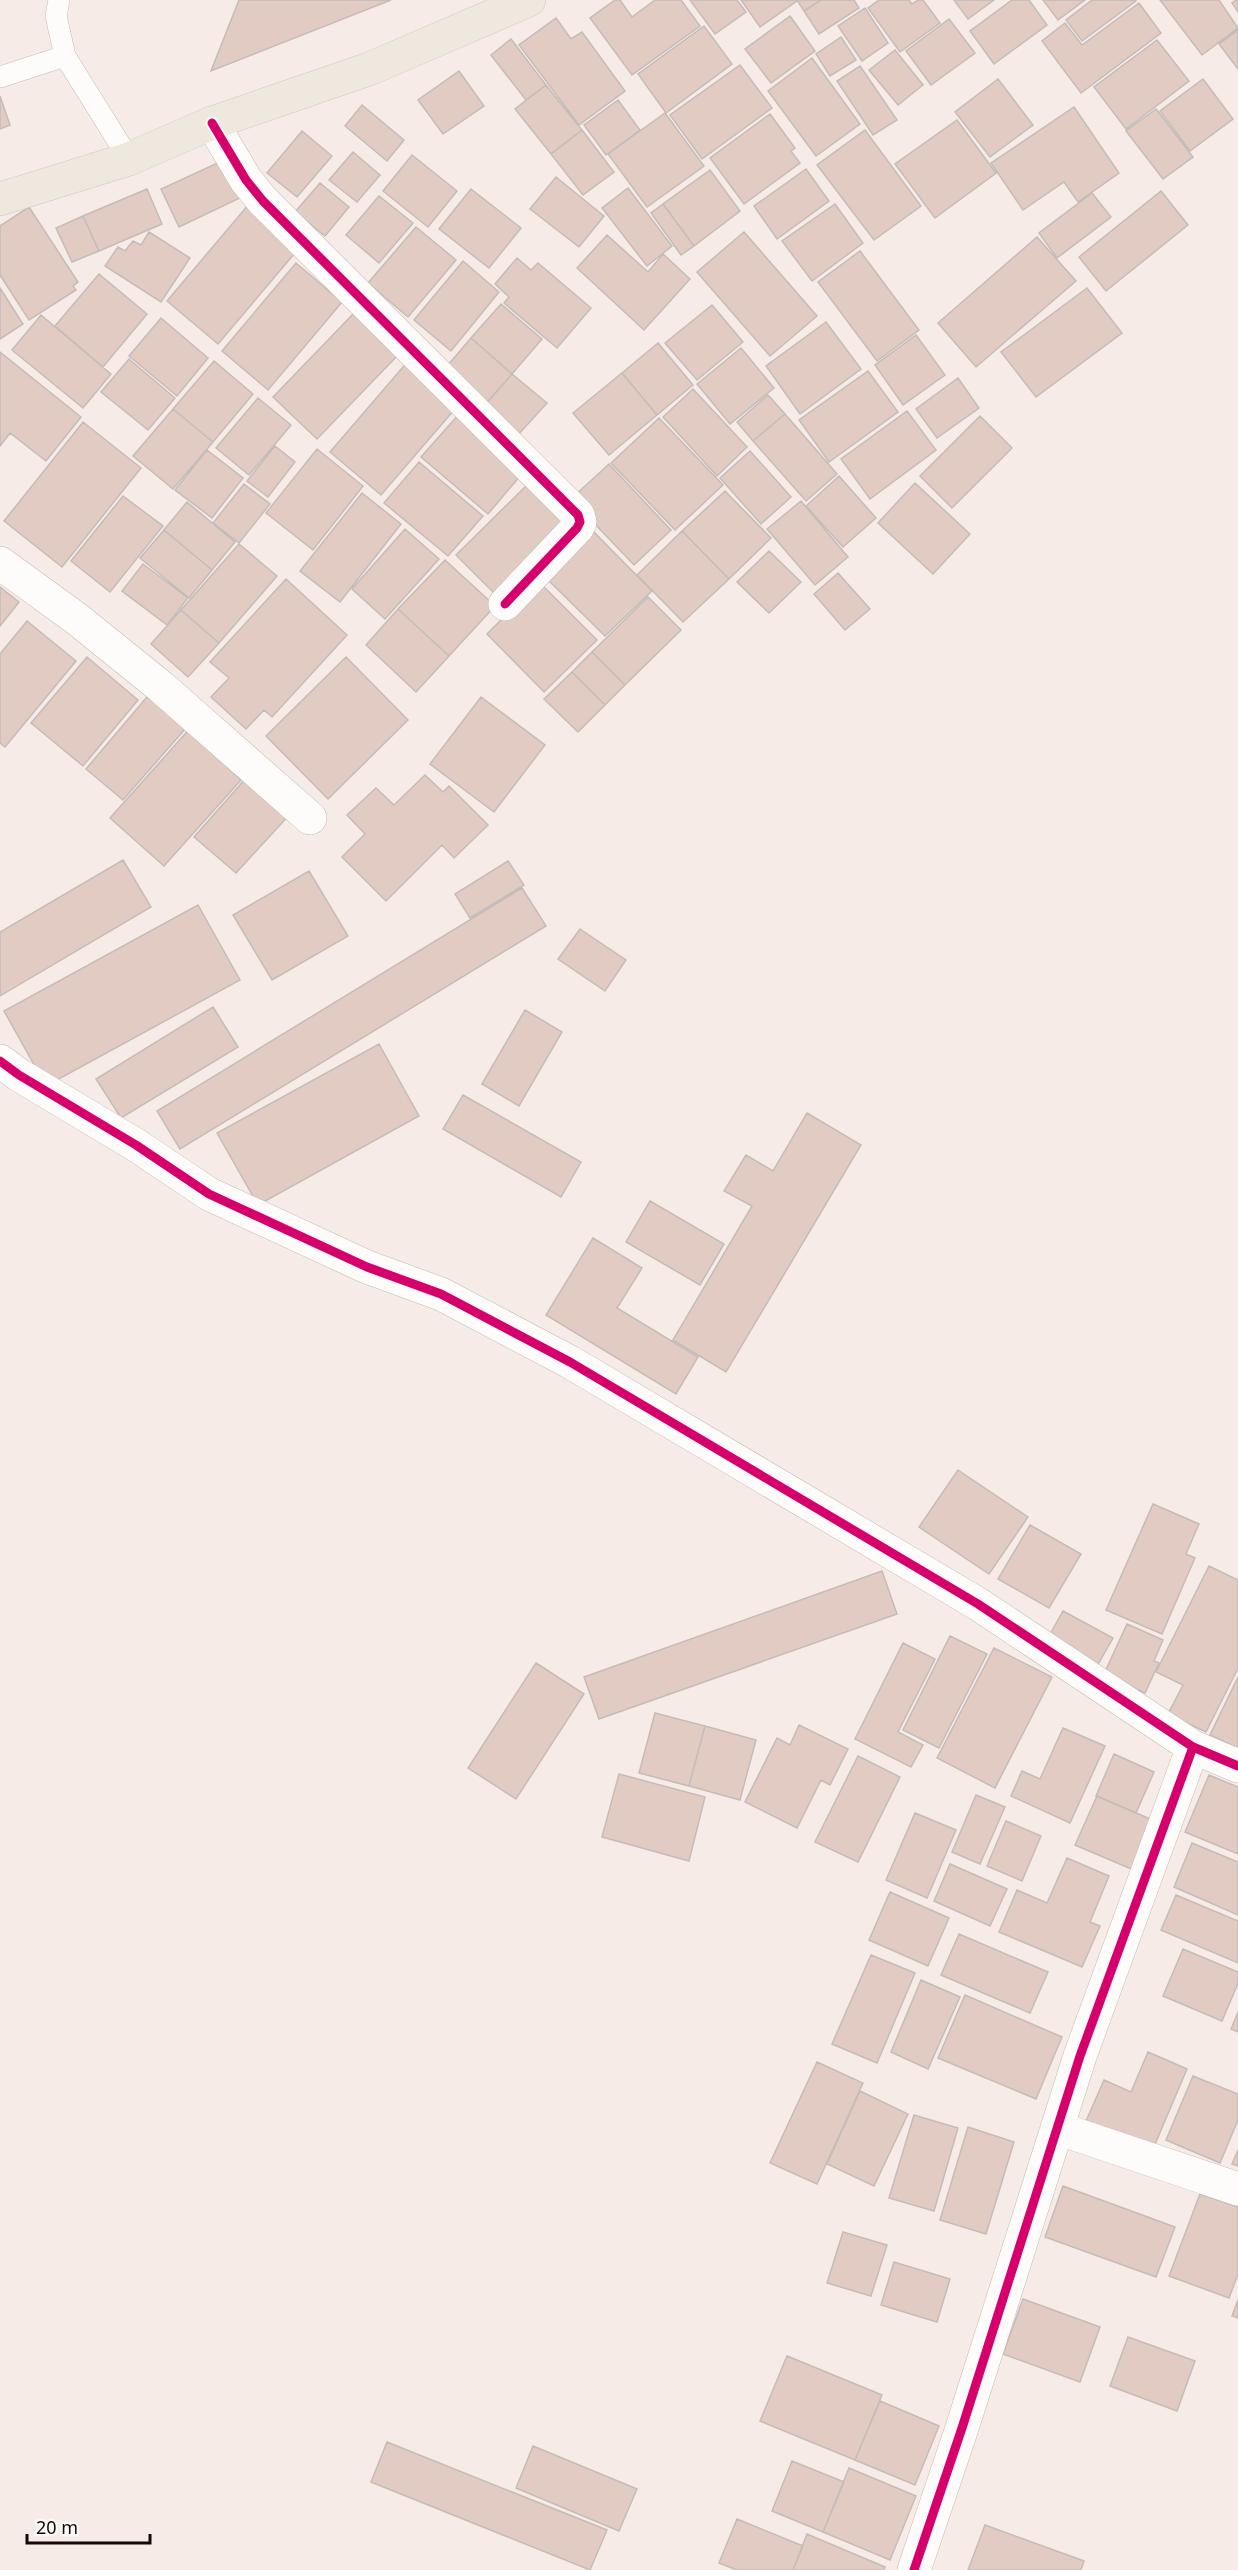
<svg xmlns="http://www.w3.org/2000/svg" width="1238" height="2570" font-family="'Noto Sans',sans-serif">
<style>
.building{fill:#e1cbc2;stroke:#c4bcb9;stroke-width:1.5}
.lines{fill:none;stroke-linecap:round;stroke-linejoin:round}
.service-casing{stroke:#c3bbb8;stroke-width:22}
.minor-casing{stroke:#c3bbb8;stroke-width:34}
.primary-casing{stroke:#ccc7c5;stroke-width:34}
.service{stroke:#fefcfb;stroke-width:21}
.minor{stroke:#fefcfb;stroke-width:33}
.primary{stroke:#eee8df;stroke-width:33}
.cycleway-casing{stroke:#fdf9f8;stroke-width:13}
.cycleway{stroke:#d6006c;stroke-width:9}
</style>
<rect width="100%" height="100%" fill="#f6ebe7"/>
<path class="building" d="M 239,0 L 391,0 L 211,71 Z
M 615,0 L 620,0 L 632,17 L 655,0 L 681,0 L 700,26 L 632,75 L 590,18 Z
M 690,0 L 737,0 L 746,12 L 715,34 Z
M 741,0 L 796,0 L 797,1 L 760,27 Z
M 797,0 L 821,0 L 804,11 Z
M 821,0 L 854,0 L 859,8 L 819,34 L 804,11 Z
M 879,0 L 909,0 L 912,4 L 918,0 L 923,0 L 940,23 L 900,52 L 868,8 Z
M 954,0 L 994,0 L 968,19 Z
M 1012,0 L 1029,0 L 1047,25 L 994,64 L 970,31 Z
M 1043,0 L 1085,0 L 1058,20 Z
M 1092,0 L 1135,0 L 1136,1 L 1082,41 L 1066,20 Z
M 1160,0 L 1219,0 L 1238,28 L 1202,55 Z
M 1236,0 L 1238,0 L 1238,12 L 1232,3 Z
M 1139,3 L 1161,33 L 1081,93 L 1042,41 L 1065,23 L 1082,45 Z
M 865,8 L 888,43 L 862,61 L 838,26 Z
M 790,16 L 815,51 L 771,83 L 745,49 Z
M 556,18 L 571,39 L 582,32 L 625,91 L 579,125 L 519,45 Z
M 949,19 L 975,53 L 931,85 L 906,51 Z
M 704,26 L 732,64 L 666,113 L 638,74 Z
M 1238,30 L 1238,69 L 1219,44 Z
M 841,37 L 856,60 L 830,76 L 816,54 Z
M 511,39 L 546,85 L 526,100 L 491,55 Z
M 1157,40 L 1189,81 L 1126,129 L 1094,87 Z
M 895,50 L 923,85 L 898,105 L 869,70 Z
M 812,58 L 860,124 L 816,156 L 768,91 Z
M 740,65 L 772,108 L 702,159 L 670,115 Z
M 860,66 L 897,120 L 873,135 L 837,81 Z
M 459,71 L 484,106 L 443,134 L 418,100 Z
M 998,79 L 1033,125 L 990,157 L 955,112 Z
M 1203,79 L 1233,119 L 1190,151 L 1160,111 Z
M 546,85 L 582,130 L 551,154 L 515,109 Z
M 0,96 L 10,125 L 0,129 Z
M 618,100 L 640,130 L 606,155 L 584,125 Z
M 362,105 L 404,140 L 387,161 L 345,126 Z
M 1074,107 L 1119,173 L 1078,202 L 1064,182 L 1023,210 L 991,163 Z
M 1156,109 L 1193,157 L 1163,179 L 1126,131 Z
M 665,113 L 704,166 L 647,207 L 608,154 Z
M 770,114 L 795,148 L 791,151 L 800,163 L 744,204 L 710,158 Z
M 957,120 L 996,173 L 935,218 L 895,164 Z
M 582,130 L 614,172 L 583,195 L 551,154 Z
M 865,130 L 921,206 L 874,240 L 817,165 Z
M 302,131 L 332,156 L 297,197 L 267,173 Z
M 353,152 L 380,175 L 357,202 L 329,180 Z
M 412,155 L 457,191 L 428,227 L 383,191 Z
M 224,160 L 242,197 L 179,227 L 161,189 Z
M 806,169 L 829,201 L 777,239 L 754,206 Z
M 710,170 L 740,211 L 694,246 L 663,204 Z
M 556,177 L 604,216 L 579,247 L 530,209 Z
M 320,183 L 349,207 L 325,236 L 295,212 Z
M 628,188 L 672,246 L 647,266 L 602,208 Z
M 147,189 L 162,224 L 99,251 L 83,216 Z
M 471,189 L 521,228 L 489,268 L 439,229 Z
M 1161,191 L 1188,225 L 1106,291 L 1079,257 Z
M 1092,193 L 1111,217 L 1057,258 L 1039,233 Z
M 379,196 L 413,223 L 379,263 L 346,235 Z
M 249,204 L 300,247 L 218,344 L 167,301 Z
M 663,204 L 694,246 L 681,255 L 651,213 Z
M 835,204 L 863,243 L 812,281 L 782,241 Z
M 29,207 L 78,282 L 73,286 L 76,290 L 29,320 L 0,275 L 0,226 Z
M 83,216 L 99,251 L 72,262 L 56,228 Z
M 416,227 L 456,260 L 408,317 L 368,283 Z
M 149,232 L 190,258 L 161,302 L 105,266 L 118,247 L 125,251 L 133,241 L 141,245 Z
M 744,232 L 817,316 L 770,356 L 697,272 Z
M 607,235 L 648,272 L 663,254 L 690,279 L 644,330 L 577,268 Z
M 1037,237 L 1076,281 L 976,367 L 938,323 Z
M 860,251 L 919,330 L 877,361 L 818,282 Z
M 517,258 L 531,270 L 538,263 L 591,308 L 557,348 L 504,303 L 509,297 L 495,284 Z
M 463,261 L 499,292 L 451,351 L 414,320 Z
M 296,263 L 342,302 L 268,390 L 222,351 Z
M 99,274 L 147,314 L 103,367 L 55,326 Z
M 0,288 L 23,324 L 0,339 Z
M 1087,288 L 1122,333 L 1036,397 L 1001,352 Z
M 501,304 L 542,339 L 512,374 L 471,338 Z
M 712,305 L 743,342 L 697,380 L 665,343 Z
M 354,313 L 398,355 L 317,439 L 273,397 Z
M 41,315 L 111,374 L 83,408 L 12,350 Z
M 161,318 L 208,358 L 177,396 L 129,356 Z
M 826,322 L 861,369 L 800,414 L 766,366 Z
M 916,335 L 945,375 L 903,405 L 875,365 Z
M 471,338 L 512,374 L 483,407 L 442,372 Z
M 658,343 L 693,385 L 657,415 L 622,373 Z
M 741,348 L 774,388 L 730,424 L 697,384 Z
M 0,352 L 81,417 L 46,461 L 10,433 L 0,446 Z
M 129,359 L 175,398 L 148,430 L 101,392 Z
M 409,360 L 460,403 L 381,495 L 330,452 Z
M 214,361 L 253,394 L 213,442 L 173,409 Z
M 868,371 L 898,412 L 829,462 L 799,420 Z
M 622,373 L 657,415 L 609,455 L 573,413 Z
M 512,374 L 547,403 L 517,436 L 483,407 Z
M 958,378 L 979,408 L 937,438 L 916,409 Z
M 693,389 L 747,447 L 717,476 L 663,417 Z
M 768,395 L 785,414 L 753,441 L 737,422 Z
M 258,398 L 291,425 L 249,475 L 216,448 Z
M 173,409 L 213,442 L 173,489 L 133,456 Z
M 907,411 L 936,450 L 870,499 L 841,459 Z
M 460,413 L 526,469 L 488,514 L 421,457 Z
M 785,414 L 837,474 L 806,501 L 753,441 Z
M 980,416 L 1012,448 L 952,508 L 920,476 Z
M 659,418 L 723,485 L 675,530 L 611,463 Z
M 83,422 L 141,468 L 62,567 L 4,521 Z
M 275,446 L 295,462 L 268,497 L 247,481 Z
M 317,449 L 363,486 L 313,550 L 266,513 Z
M 207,450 L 243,478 L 212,518 L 175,490 Z
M 750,451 L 791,497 L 761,524 L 720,478 Z
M 419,462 L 483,516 L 448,556 L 384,503 Z
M 609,464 L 671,530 L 634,565 L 571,499 Z
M 839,476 L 876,518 L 843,547 L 806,506 Z
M 531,481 L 573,523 L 498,597 L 456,555 Z
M 915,483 L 970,534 L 933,574 L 878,523 Z
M 244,484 L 270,504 L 239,543 L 213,523 Z
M 725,491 L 771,538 L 729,579 L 682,531 Z
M 362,493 L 401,524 L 340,602 L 300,571 Z
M 123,496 L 163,526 L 110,592 L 71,561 Z
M 801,501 L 848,557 L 815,585 L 767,529 Z
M 187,502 L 235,542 L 212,570 L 164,530 Z
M 589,527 L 652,591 L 605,636 L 542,574 Z
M 405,529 L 439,559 L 385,619 L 352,589 Z
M 164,530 L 212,570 L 189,598 L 140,558 Z
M 682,531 L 729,579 L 683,622 L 637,575 Z
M 239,544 L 277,576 L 219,643 L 181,610 Z
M 769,551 L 801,582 L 769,613 L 737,582 Z
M 445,560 L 495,606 L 449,656 L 398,609 Z
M 143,564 L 188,598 L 167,625 L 122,591 Z
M 838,573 L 870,609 L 845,630 L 814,594 Z
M 286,579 L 347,635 L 272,717 L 264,710 L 246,729 L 211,697 L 229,678 L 210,662 Z
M 539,582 L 597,640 L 544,692 L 487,634 Z
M 0,587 L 19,602 L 0,626 Z
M 648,597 L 681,630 L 625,685 L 592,652 Z
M 398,609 L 449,656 L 416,692 L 366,645 Z
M 181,610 L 219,643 L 188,677 L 151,644 Z
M 27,621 L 76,661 L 5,747 L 0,743 L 0,654 Z
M 592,652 L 625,685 L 605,705 L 572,672 Z
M 87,657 L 138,700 L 83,766 L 31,723 Z
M 346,657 L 408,720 L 328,799 L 266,736 Z
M 572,672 L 605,705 L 578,732 L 544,699 Z
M 147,697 L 193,720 L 123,800 L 86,769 Z
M 481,697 L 545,745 L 494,812 L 430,764 Z
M 193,725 L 228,768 L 241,780 L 164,866 L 110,818 Z
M 425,775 L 443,792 L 449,786 L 488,825 L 454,858 L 442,845 L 386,901 L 342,857 L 365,834 L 347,815 L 376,788 L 394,805 Z
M 247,777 L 290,814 L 236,873 L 194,837 Z
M 123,860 L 151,907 L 0,996 L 0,932 Z
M 508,861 L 524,885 L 470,918 L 455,894 Z
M 309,871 L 348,936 L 272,980 L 233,915 Z
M 522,888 L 546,926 L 180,1149 L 157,1111 Z
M 198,905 L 240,980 L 46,1086 L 4,1011 Z
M 580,929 L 626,960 L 605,991 L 558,959 Z
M 213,1007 L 238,1047 L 121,1118 L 96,1079 Z
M 525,1010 L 562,1032 L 519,1106 L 482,1084 Z
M 379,1044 L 419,1116 L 258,1205 L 217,1133 Z
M 463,1095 L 581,1162 L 561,1197 L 443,1129 Z
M 807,1113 L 861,1145 L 726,1372 L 673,1340 L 752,1206 L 724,1191 L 746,1155 L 773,1171 Z
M 650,1201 L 724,1244 L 700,1285 L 626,1242 Z
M 593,1238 L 642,1268 L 617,1308 L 698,1357 L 676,1394 L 546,1315 Z
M 958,1470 L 1028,1517 L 989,1574 L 919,1527 Z
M 1153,1504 L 1199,1524 L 1186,1554 L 1195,1558 L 1162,1634 L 1106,1610 Z
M 1030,1525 L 1081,1554 L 1049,1608 L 998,1579 Z
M 1209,1566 L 1238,1580 L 1238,1668 L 1206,1732 L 1168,1714 L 1183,1685 L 1156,1672 Z
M 882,1571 L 897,1614 L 599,1719 L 584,1677 Z
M 1063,1611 L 1113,1638 L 1097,1666 L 1048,1638 Z
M 1127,1624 L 1163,1640 L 1154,1661 L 1159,1663 L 1145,1693 L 1104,1674 Z
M 950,1636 L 987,1654 L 939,1748 L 903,1730 Z
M 903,1643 L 935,1659 L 898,1732 L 923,1745 L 911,1767 L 855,1739 Z
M 994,1648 L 1052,1677 L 995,1788 L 937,1758 Z
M 536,1663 L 584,1694 L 516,1799 L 468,1768 Z
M 1238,1677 L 1238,1748 L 1210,1735 Z
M 655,1713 L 705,1726 L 689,1786 L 639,1773 Z
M 799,1725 L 848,1749 L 830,1785 L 821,1780 L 797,1828 L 745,1802 L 777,1738 L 790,1745 Z
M 705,1726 L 756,1740 L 740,1800 L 689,1786 Z
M 1063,1728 L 1105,1746 L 1070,1823 L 1011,1796 L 1022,1771 L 1040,1779 Z
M 1114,1754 L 1154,1772 L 1136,1813 L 1096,1796 Z
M 858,1756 L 900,1777 L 858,1862 L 815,1842 Z
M 619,1774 L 705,1797 L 689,1861 L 602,1837 Z
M 1209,1775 L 1238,1787 L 1238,1854 L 1185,1832 Z
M 976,1795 L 1005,1807 L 980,1864 L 952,1852 Z
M 1097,1796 L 1157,1822 L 1136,1871 L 1075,1845 Z
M 915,1813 L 956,1830 L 927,1898 L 886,1880 Z
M 1006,1821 L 1041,1836 L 1022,1881 L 987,1866 Z
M 1192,1843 L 1238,1862 L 1238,1915 L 1174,1887 Z
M 1067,1858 L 1109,1876 L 1090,1922 L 1100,1926 L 1082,1967 L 999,1932 L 1017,1890 L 1047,1903 Z
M 950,1864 L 1007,1889 L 990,1926 L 934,1901 Z
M 890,1892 L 949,1918 L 928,1966 L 869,1940 Z
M 1176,1895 L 1238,1921 L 1238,1963 L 1161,1930 Z
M 959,1934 L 1048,1972 L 1030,2013 L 941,1975 Z
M 1183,1949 L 1238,1972 L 1238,1983 L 1222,2021 L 1163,1996 Z
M 871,1955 L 915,1973 L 877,2063 L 832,2044 Z
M 921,1980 L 960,1997 L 928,2069 L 891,2052 Z
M 965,1995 L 1062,2037 L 1036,2099 L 938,2058 Z
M 1238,2012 L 1238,2032 L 1231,2029 Z
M 1148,2052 L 1187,2069 L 1153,2149 L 1086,2121 L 1104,2080 L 1131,2092 Z
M 817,2062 L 863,2083 L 817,2184 L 770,2163 Z
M 1193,2076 L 1238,2094 L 1238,2120 L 1220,2163 L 1166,2140 Z
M 860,2091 L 908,2114 L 874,2186 L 827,2164 Z
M 914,2115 L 958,2128 L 934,2211 L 889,2198 Z
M 968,2127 L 1014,2142 L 986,2234 L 940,2220 Z
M 1238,2150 L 1238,2166 L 1232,2164 Z
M 1063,2186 L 1175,2227 L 1156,2277 L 1045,2237 Z
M 1200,2194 L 1238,2207 L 1238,2274 L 1229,2298 L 1169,2276 Z
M 843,2232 L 887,2245 L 871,2296 L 827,2283 Z
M 894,2262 L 950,2279 L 937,2322 L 881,2305 Z
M 1023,2299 L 1100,2327 L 1080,2382 L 1003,2354 Z
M 1238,2300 L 1238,2318 L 1232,2316 Z
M 1128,2337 L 1195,2361 L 1177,2411 L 1110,2386 Z
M 787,2356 L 882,2395 L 855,2460 L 760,2421 Z
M 880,2401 L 939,2426 L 915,2485 L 855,2460 Z
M 387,2442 L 607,2530 L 590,2570 L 371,2482 Z
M 533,2446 L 637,2489 L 619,2531 L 516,2488 Z
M 792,2461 L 844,2482 L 823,2532 L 772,2511 Z
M 849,2468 L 916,2496 L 890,2560 L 823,2532 Z
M 737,2519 L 803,2546 L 793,2570 L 737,2570 L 719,2563 Z
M 985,2525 L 1084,2561 L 1081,2570 L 968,2570 Z
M 807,2534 L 885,2567 L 884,2570 L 793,2570 Z"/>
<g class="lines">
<g class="service-casing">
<path id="service" d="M 59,0 L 56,16 L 65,56 L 129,159
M 0,77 L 65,56"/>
</g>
<g class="minor-casing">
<path id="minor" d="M 212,123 L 246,180 L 263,201 L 578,515 L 580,522 L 577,528 L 505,604
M 0,563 L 77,619 L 160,686 L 310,818
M 0,1061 L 19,1075 L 136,1145 L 209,1194 L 367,1267 L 441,1294 L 570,1362 L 978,1604 L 1193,1747 L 1238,1766
M 1057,2128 L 1238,2189
M 914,2570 L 962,2428 L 1080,2056 L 1193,1747"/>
</g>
<g class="primary-casing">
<path id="primary" d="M 0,199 L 129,159 L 212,123 L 369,69 L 529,0"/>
</g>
<use href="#service" class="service"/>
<use href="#minor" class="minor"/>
<use href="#primary" class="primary"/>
<g class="cycleway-casing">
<path id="cycleway" d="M 212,123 L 246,180 L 263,201 L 578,515 L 580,522 L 577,528 L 505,604
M 0,1061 L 19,1075 L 136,1145 L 209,1194 L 367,1267 L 441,1294 L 570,1362 L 978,1604 L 1193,1747 L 1238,1766
M 914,2570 L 962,2428 L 1080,2056 L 1193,1747"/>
</g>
<use href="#cycleway" class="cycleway"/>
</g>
<path d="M27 2534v9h123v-9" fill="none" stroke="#110b08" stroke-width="3"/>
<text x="36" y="2534" font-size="18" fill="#110b08" stroke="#fdf9f8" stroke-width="4.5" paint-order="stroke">20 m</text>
</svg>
